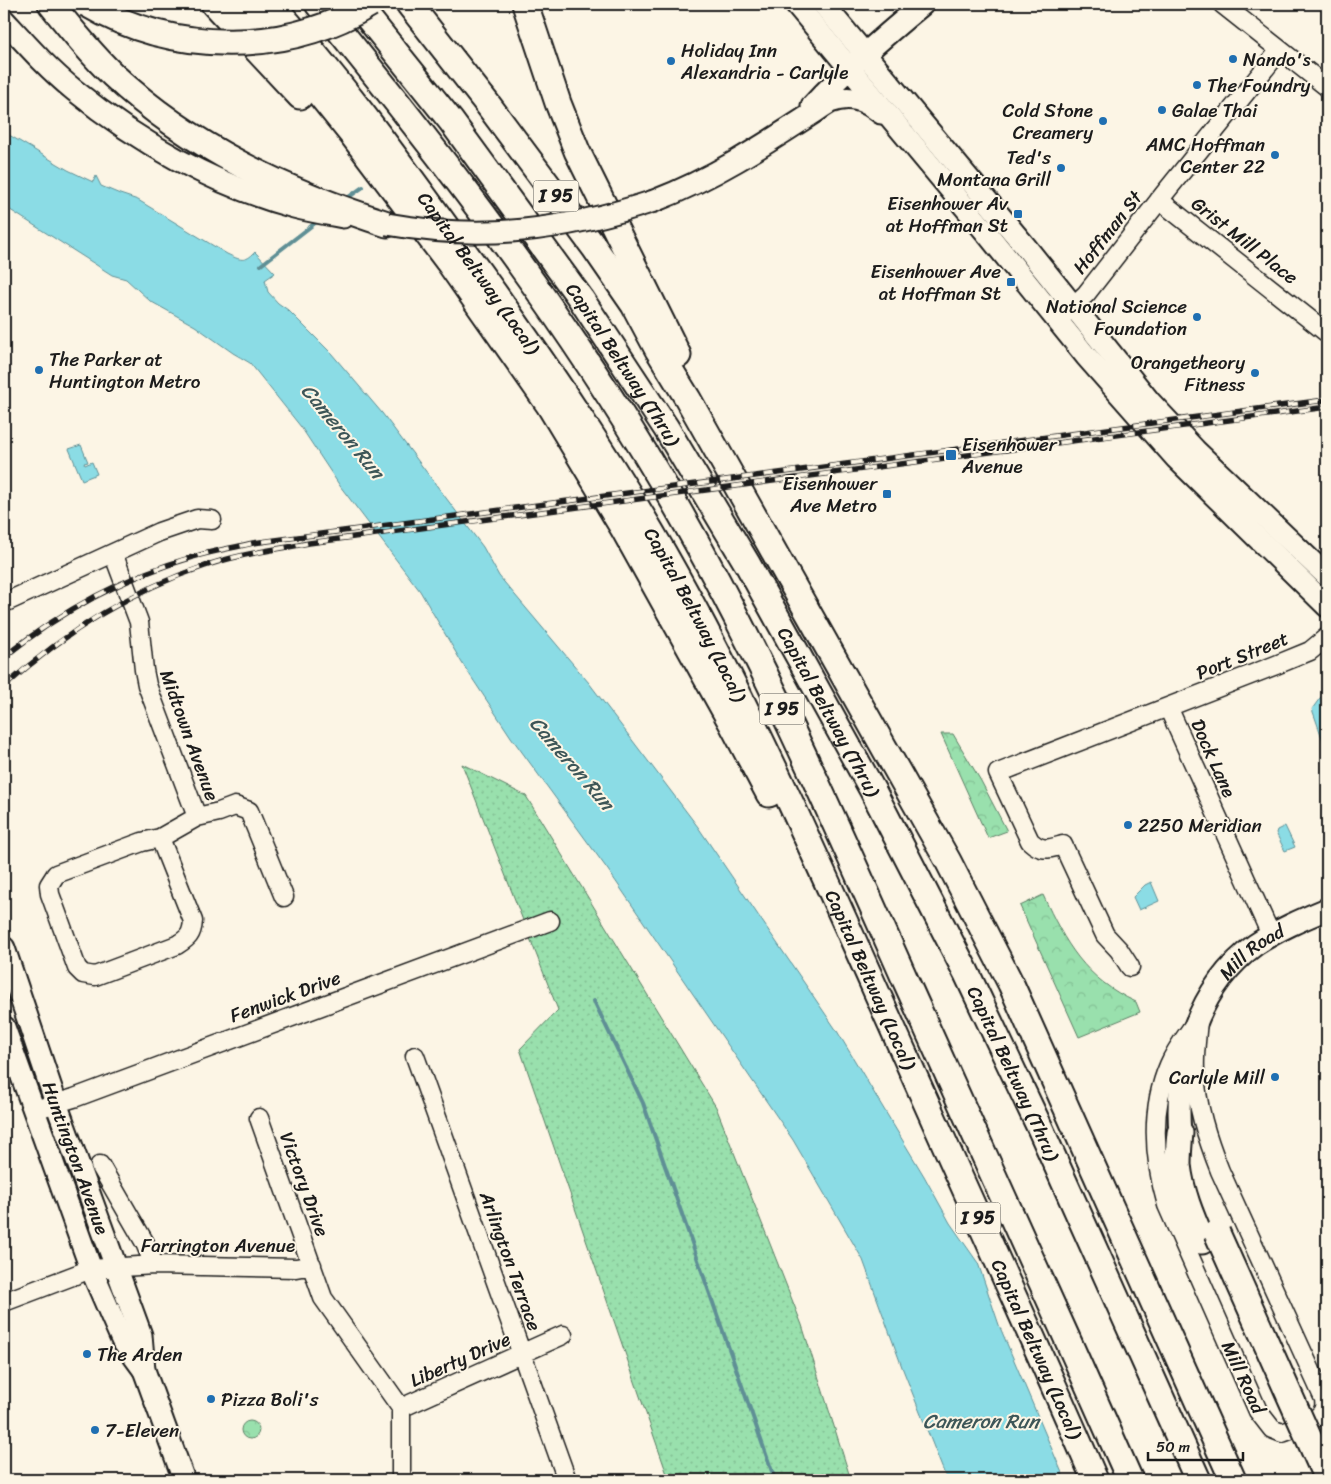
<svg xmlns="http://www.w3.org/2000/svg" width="1331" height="1484" font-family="Sriracha,sans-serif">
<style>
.grass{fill:url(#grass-dots);stroke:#5a7e64}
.park{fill:url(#park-crowns);stroke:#5a7e64}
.water{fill:#8bdce5;stroke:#5f8f95}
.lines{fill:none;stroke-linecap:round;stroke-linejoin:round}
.stream{stroke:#5f8f95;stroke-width:4}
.minor-casing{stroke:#1c1c1c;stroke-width:21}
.major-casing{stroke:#1c1c1c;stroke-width:25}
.highway-casing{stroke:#1c1c1c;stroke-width:29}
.minor{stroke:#fcf5e5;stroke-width:18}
.major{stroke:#fcf5e5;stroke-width:21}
.highway{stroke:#fcf5e5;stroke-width:25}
.rail-casing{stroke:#1c1c1c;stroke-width:5.5}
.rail{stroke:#fcf5e5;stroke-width:4;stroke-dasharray:11;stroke-linecap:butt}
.major-bridge-casing{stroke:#1c1c1c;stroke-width:25;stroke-linecap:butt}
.highway-bridge-casing{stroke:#1c1c1c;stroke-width:29;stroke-linecap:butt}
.major-bridge{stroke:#fcf5e5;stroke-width:21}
.highway-bridge{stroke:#fcf5e5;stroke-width:25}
.poi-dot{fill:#1f6fb2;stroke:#fcf5e5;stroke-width:2}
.labels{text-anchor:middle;stroke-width:4;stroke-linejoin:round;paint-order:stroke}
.shield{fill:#fcf5e5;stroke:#5f5d58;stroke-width:1}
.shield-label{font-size:18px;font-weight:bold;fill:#1c1c1c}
.poi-label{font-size:19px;fill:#1c1c1c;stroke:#fcf5e5;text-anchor:start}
.street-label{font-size:19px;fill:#1c1c1c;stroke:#fcf5e5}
.water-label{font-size:20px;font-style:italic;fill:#3d5658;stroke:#fcf5e5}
</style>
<defs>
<pattern id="grass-dots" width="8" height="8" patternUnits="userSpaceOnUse" patternTransform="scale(1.25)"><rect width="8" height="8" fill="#99e0ad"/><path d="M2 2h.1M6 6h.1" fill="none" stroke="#83c094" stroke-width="1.8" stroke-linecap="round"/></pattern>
<pattern id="park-crowns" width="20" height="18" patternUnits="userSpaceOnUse" patternTransform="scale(1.25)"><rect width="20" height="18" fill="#99e0ad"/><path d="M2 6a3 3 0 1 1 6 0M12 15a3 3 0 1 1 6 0" fill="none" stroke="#83c094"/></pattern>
</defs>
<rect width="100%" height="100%" fill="#fcf5e5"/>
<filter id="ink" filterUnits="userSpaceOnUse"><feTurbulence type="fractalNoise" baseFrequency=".02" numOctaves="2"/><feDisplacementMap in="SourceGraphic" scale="10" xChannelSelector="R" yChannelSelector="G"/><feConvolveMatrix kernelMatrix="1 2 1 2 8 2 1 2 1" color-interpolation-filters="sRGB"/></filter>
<g filter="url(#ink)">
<path class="grass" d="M 462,764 L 526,796 L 716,1107 L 802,1325 L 851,1480 L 669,1480 L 520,1049 L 558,1010 Z"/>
<path class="park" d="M 941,734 L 953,734 L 981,781 L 1007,831 L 988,838 Z
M 1043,895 C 1065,943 1085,979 1136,1002 L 1140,1012 L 1079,1037 L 1020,906 Z
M241 1430a9 9 0 1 1 18 0a9 9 0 1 1-18 0Z"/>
<path class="water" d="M 4,132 L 68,170 L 93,182 L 96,176 L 101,186 L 120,194 L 138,200 L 227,254 C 240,260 245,263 255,252 L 275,273 L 265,280 L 268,292 L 278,303 L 288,310 L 331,353 L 382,413 L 483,547 L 499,576 L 589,683 L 698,827 L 837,1031 L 924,1176 L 950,1223 L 978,1263 L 999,1325 L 1065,1480 L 947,1480 L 902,1367 L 863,1260 L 793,1140 L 608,870 L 511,737 L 462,663 L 420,591 L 340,486 L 301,427 L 250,363 L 233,353 L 195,326 L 150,301 L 126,279 L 112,275 L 4,206 Z
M 81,445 L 88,462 L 84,463 L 85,465 L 92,462 L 97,474 L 82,480 L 69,449 Z
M 1327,691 L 1327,752 L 1312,709 L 1320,698 Z
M 1285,826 L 1295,847 L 1285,851 L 1276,833 L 1277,830 Z
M 1151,882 L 1159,901 L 1139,910 L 1133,897 L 1145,885 Z"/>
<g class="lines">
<path class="stream" d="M 346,199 L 363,187
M 261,265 L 319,220
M 594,1001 L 643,1103 L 775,1480"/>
<g class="minor-casing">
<path id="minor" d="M 1222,4 L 1327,87
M 1159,200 L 1327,333
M 1058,320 L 1086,294 L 1164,194 L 1280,50
M 113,553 L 139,622 L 144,670 L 147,685 L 197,817
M 4,603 L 159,532 L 197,519 L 212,520
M 1168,707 L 1271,935
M 160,838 L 193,921 C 192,935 188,938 177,945 L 95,976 L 83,974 L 77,968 L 50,894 L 49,885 L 56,874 L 142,842 L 160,838 L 197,817 L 219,812 L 235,806 L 249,811 L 284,897
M 1130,967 L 1119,950 L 1105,935 L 1063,845 C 1048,849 1042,852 1030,841 L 998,773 L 1276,665 L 1310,651 L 1327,637
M 1198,1019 C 1197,1036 1194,1053 1195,1070 C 1196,1105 1207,1138 1220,1171 L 1324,1399 C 1324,1402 1325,1405 1324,1407 C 1322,1420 1293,1429 1282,1433 L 1272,1429 L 1258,1411 L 1167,1205 C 1154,1160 1150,1109 1169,1065 C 1176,1048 1188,1034 1198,1019 Z
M 415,1056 L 567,1480
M 44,1107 L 74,1098 L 550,921
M 259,1118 L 323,1298 L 401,1408 L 401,1480
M 100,1165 L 145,1243 L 154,1265
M 4,1302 L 91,1269 L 154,1265 L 296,1268 L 312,1265
M 401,1408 L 563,1335"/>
</g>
<g class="major-casing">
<g id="major">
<path d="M 796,4 L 985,231 L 1086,356 L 1176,458 L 1327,606"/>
<path d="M 823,4 L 1025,246 L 1150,402 L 1195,450 L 1327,576"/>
<path d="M 4,20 C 26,44 48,69 74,90 C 136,141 216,186 294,207 C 310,211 327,214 343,217"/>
<path d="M 812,106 C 846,69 884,36 923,4"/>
<path d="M 654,201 C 717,177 773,139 830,102 C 851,94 864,100 881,113"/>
<path id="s1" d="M 4,948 L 56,1103 L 141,1335 L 144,1370 L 184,1480"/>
<path d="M 4,1027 L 91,1269 L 122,1340 L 144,1370"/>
<path id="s2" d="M 1180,1133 C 1174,1064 1198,987 1255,945 C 1277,930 1303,919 1327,909"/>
</g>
</g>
<g class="highway-casing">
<g id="highway">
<path d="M 51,4 C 70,28 90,53 113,75 C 191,148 287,192 387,224"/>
<path d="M 214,4 L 300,96"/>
<path d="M 242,4 L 304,75 L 354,137 L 450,264 L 549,405 L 623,528 L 732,724 L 769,794"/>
<path id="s3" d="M 271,4 C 338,77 397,159 455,239 C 539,354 620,471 688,597 C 774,757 846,925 921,1091 C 979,1221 1039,1350 1095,1480"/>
<path d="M 318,4 C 442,156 562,311 661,480 C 756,641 831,813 907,984 C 981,1149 1057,1314 1130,1480"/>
<path id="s4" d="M 357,4 L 451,121 L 581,299 L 666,428 L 748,565 L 873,791 L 966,972 L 1040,1128 L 1198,1480"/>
<path d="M 409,4 L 489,106 L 594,247 L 634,305 L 658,350 L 688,399 L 948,861 L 1011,984 L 1233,1480"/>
<path d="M 525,4 L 558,103 L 577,151 L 678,355"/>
<path d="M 1180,1133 C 1179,1143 1178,1154 1178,1165 C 1181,1192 1191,1216 1202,1241"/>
</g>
</g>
<use href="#minor" class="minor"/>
<use href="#major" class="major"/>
<use href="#highway" class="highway"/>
<g class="rail-casing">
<path id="rail" d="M 4,657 C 60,612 123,577 193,557 C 212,551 233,548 253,543 L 1325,400
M 4,687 C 63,634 129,591 205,566 C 238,554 275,550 309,543 L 1327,407"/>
</g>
<use href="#rail" class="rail"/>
<g class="major-bridge-casing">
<path id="major-bridge" d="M 387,224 C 482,241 563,231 654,201"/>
</g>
<g class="highway-bridge-casing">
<path id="highway-bridge" d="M 87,4 C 172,54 285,56 370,4
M 1217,1233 L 1327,1479"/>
</g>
<use href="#major-bridge" class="major-bridge"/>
<use href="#highway-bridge" class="highway-bridge"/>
</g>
</g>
<g class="poi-dot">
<circle cx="1233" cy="59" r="5"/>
<circle cx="671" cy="61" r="5"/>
<circle cx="1197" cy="85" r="5"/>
<circle cx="1162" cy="110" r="5"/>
<circle cx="1103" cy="121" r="5"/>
<circle cx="1275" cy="155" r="5"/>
<circle cx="1061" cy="168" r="5"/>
<rect x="1013" y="209" width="10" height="10" rx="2.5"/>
<rect x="1006" y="277" width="10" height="10" rx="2.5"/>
<circle cx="1197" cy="317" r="5"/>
<circle cx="39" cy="370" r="5"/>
<circle cx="1255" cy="373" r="5"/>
<rect x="945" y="449" width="12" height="12" rx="2.5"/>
<rect x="882" y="489" width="10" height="10" rx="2.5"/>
<circle cx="1128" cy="825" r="5"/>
<circle cx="1275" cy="1077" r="5"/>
<circle cx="87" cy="1354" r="5"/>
<circle cx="211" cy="1399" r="5"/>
<circle cx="95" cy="1430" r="5"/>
</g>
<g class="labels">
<g class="shield">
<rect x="533.5" y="180.5" width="45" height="31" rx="4"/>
<rect x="759.5" y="693.5" width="45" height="31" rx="4"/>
<rect x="955.5" y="1202.5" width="45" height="31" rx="4"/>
</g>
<g class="shield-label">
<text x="556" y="202">I 95</text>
<text x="782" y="715">I 95</text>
<text x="978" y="1224">I 95</text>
</g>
<g class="poi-label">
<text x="681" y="57">Holiday Inn<tspan x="681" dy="22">Alexandria - Carlyle</tspan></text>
<text x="1243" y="66">Nando's</text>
<text x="1207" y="92">The Foundry</text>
<text x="1093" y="117" text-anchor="end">Cold Stone<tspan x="1093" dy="22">Creamery</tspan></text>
<text x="1172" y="117">Galae Thai</text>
<text x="1265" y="151" text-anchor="end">AMC Hoffman<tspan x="1265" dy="22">Center 22</tspan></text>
<text x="1051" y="164" text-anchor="end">Ted's<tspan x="1051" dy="22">Montana Grill</tspan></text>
<text x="1008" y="210" text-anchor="end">Eisenhower Av<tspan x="1008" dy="22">at Hoffman St</tspan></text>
<text x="1001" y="278" text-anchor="end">Eisenhower Ave<tspan x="1001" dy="22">at Hoffman St</tspan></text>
<text x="1187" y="313" text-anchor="end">National Science<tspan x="1187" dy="22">Foundation</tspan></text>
<text x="49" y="366">The Parker at<tspan x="49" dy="22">Huntington Metro</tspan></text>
<text x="1245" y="369" text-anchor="end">Orangetheory<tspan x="1245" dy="22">Fitness</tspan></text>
<text x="962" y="451">Eisenhower<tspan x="962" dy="22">Avenue</tspan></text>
<text x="877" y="490" text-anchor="end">Eisenhower<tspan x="877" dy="22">Ave Metro</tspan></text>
<text x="1138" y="832">2250 Meridian</text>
<text x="1265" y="1084" text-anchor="end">Carlyle Mill</text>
<text x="97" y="1361">The Arden</text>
<text x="221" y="1406">Pizza Boli's</text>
<text x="105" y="1437">7-Eleven</text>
</g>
<g class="street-label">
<text transform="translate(1107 232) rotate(-52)" y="7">Hoffman St</text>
<text transform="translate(1245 240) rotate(38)" y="7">Grist Mill Place</text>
<text dy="7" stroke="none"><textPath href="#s3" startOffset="340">Capital Beltway (Local)</textPath></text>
<text dy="7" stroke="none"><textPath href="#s4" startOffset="448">Capital Beltway (Thru)</textPath></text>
<text dy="7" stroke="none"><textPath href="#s3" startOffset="745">Capital Beltway (Local)</textPath></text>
<text transform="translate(1242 655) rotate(-22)" y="7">Port Street</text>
<text dy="7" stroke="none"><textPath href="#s4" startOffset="852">Capital Beltway (Thru)</textPath></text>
<text transform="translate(190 735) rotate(70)" y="7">Midtown Avenue</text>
<text transform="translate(1214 758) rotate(66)" y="7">Dock Lane</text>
<text dy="7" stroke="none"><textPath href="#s2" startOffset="204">Mill Road</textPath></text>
<text dy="7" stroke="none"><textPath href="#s3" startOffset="1150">Capital Beltway (Local)</textPath></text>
<text transform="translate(285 996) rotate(-20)" y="7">Fenwick Drive</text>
<text dy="7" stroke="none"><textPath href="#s4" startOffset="1258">Capital Beltway (Thru)</textPath></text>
<text dy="7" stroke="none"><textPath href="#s1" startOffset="222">Huntington Avenue</textPath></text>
<text transform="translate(305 1184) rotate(70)" y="7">Victory Drive</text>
<text x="218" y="1252">Farrington Avenue</text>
<text transform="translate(511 1261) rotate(70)" y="7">Arlington Terrace</text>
<text dy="7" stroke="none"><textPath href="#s3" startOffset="1555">Capital Beltway (Local)</textPath></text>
<text transform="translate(460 1359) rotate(-24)" y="7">Liberty Drive</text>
<text transform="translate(1244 1377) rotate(65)" y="7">Mill Road</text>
</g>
<g class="water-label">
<text transform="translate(343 431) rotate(50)" y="7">Cameron Run</text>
<text transform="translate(572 763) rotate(49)" y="7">Cameron Run</text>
<text x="981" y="1428">Cameron Run</text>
</g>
</g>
<rect width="1331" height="1484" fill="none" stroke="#fcf5e5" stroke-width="20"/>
<rect x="10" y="10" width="1311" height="1464" fill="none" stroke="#1c1c1c" stroke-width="2" filter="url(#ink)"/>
<path d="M1148 1452v8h95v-8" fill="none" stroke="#1c1c1c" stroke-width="2.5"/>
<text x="1156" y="1452" font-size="15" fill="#1c1c1c" stroke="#fcf5e5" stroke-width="4" paint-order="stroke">50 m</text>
</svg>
